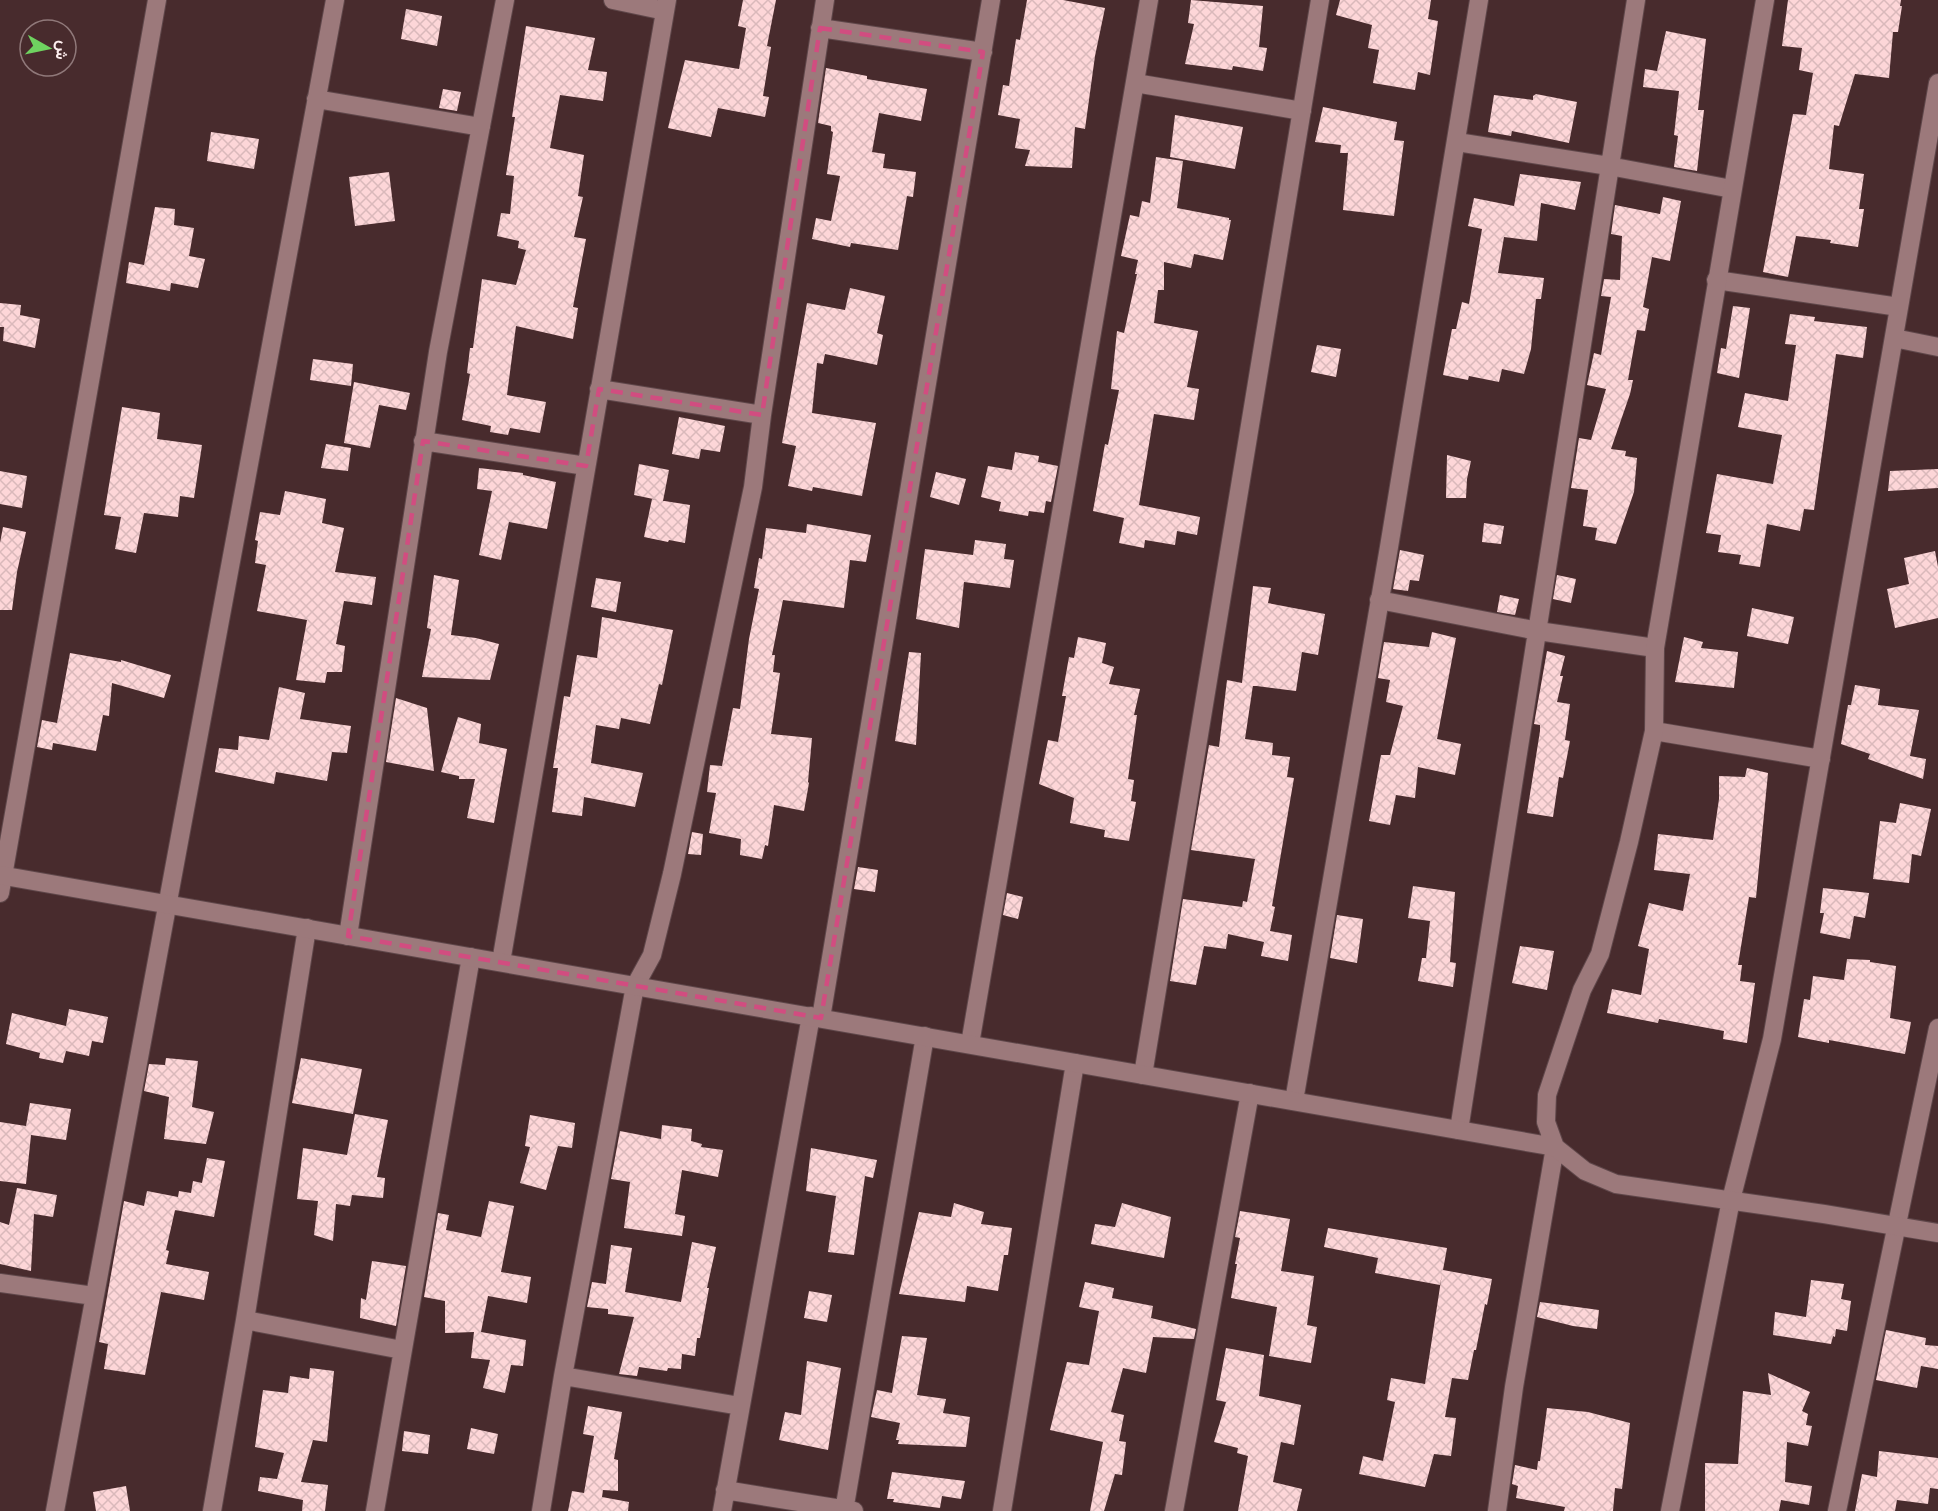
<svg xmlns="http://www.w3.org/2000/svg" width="1938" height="1511" font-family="Inter,Vazirmatn,sans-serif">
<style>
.building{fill:url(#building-cross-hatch)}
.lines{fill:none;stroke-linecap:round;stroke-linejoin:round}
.minor-casing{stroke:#5f474a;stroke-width:20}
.tertiary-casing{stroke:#5f474a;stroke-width:20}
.minor{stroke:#9c797b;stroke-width:18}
.tertiary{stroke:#9c797b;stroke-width:18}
.marked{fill:none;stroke:#d14d80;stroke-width:4.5;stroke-dasharray:12 8;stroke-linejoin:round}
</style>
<defs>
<pattern id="building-cross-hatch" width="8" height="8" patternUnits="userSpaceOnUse" patternTransform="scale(1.5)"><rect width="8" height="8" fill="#fdd6d8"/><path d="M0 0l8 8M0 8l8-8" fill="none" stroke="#dab9bb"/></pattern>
</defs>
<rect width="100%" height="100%" fill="#482b2d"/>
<path class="building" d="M 743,0 L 776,0 L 767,46 L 771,47 L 763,96 L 769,97 L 765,117 L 718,108 L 711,137 L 668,128 L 685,60 L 739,69 L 746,28 L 738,26 Z
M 1027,0 L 1063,0 L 1105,8 L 1095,56 L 1085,129 L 1075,127 L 1072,168 L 1025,166 L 1030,150 L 1015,148 L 1020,119 L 998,115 L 1003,85 L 1009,86 L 1016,39 L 1020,40 Z
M 1191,0 L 1263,6 L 1259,47 L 1267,48 L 1263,71 L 1233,66 L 1232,70 L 1185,64 L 1194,24 L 1188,23 Z
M 1340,0 L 1431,0 L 1428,19 L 1438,21 L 1430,75 L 1418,72 L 1415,90 L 1373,83 L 1379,50 L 1368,48 L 1372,25 L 1336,15 Z
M 1788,0 L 1901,0 L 1900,6 L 1902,6 L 1898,32 L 1893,32 L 1889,78 L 1855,74 L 1839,126 L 1834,125 L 1829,169 L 1864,174 L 1859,209 L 1864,209 L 1858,247 L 1830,243 L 1831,240 L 1796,236 L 1788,277 L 1763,272 L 1793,114 L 1806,115 L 1813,73 L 1799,70 L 1802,48 L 1782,46 Z
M 406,9 L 442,16 L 437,46 L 401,39 Z
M 526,26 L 595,38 L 588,70 L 607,72 L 603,101 L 560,95 L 550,148 L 584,155 L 578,196 L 583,197 L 574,237 L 586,239 L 573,307 L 578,308 L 573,339 L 516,326 L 507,395 L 546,402 L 540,433 L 510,428 L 508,435 L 490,432 L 491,426 L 462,420 L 470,374 L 467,373 L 470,348 L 473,348 L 482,279 L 516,285 L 526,250 L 518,248 L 519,241 L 497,236 L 501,213 L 510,214 L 514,176 L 506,175 L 515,117 L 512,117 Z
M 1666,31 L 1706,39 L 1698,110 L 1704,110 L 1697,171 L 1674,167 L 1678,136 L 1674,135 L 1679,91 L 1643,87 L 1645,69 L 1657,71 Z
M 826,68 L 867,76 L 867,79 L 927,89 L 921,121 L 879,113 L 872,152 L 885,154 L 883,168 L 916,172 L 913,197 L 907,196 L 898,250 L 851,243 L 850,247 L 812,239 L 816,218 L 831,221 L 840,176 L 827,174 L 833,132 L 831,131 L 831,126 L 818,123 Z
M 443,89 L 461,92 L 457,111 L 439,108 Z
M 1536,94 L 1577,102 L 1569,143 L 1512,131 L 1511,136 L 1488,132 L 1494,95 L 1533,100 L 1533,96 Z
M 1323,107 L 1397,122 L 1394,140 L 1404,141 L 1394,216 L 1343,210 L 1348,153 L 1340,153 L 1341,145 L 1315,142 Z
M 1175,115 L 1243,127 L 1235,169 L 1170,157 Z
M 211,132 L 259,139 L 254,169 L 207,161 Z
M 1156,157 L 1183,161 L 1177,208 L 1229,218 L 1229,220 L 1231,220 L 1223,260 L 1194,254 L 1191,268 L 1164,262 L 1164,290 L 1158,290 L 1154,323 L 1198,331 L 1187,387 L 1199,389 L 1194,420 L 1154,414 L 1139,505 L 1200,517 L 1197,535 L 1177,531 L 1175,545 L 1145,540 L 1144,548 L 1119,543 L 1124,518 L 1093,511 L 1105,444 L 1108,445 L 1119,390 L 1111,389 L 1117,331 L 1124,333 L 1137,274 L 1135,274 L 1138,260 L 1121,256 L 1130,215 L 1139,217 L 1142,201 L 1150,203 Z
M 389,172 L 395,221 L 355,226 L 349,177 Z
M 1520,174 L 1581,182 L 1575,210 L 1541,203 L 1537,241 L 1504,237 L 1498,273 L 1544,278 L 1541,299 L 1536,299 L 1531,349 L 1524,374 L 1502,369 L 1499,382 L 1469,376 L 1468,380 L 1443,375 L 1452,329 L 1456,329 L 1462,302 L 1469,304 L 1482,229 L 1468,226 L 1474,198 L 1514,206 Z
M 1663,197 L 1681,201 L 1670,261 L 1652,257 L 1643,307 L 1649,309 L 1645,331 L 1637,330 L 1628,380 L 1633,380 L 1630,394 L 1611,449 L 1626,451 L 1625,456 L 1637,458 L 1634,492 L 1616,544 L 1595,540 L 1597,528 L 1583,526 L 1588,490 L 1571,488 L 1579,438 L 1591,440 L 1606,389 L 1587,385 L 1594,353 L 1601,355 L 1611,297 L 1601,296 L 1604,279 L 1620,280 L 1622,236 L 1611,234 L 1615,205 L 1660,214 Z
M 155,207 L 175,209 L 174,225 L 194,228 L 189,256 L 205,259 L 198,288 L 171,283 L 170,291 L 126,283 L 129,262 L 144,265 Z
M 850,288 L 885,296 L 877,333 L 883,335 L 877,365 L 825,354 L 823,364 L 817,363 L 812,413 L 876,423 L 862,496 L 813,487 L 812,491 L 788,486 L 796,446 L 782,443 L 807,303 L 845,310 Z
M 0,303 L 21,305 L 20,315 L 40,319 L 35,348 L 3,341 L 4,327 L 0,327 Z
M 1733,306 L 1750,308 L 1739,378 L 1717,373 L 1721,348 L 1726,349 Z
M 1790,314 L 1815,317 L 1814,321 L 1867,327 L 1863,358 L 1836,354 L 1814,510 L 1804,509 L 1800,531 L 1767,524 L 1760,567 L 1739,564 L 1741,555 L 1718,552 L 1721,535 L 1706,533 L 1717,474 L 1773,484 L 1782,435 L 1738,427 L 1745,393 L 1788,401 L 1796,345 L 1785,344 Z
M 1317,345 L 1341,349 L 1336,377 L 1311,372 Z
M 313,359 L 353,364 L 351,386 L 310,380 Z
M 354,382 L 410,393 L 406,410 L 379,405 L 370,448 L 344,443 Z
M 122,407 L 160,413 L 157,439 L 202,445 L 194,498 L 180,496 L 178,517 L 144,513 L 136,553 L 115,549 L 121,517 L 104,515 Z
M 679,417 L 725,426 L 720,452 L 701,449 L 699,459 L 672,454 Z
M 326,444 L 351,448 L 348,471 L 321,468 Z
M 1015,452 L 1039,456 L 1038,462 L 1058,466 L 1051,502 L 1046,501 L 1044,513 L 1029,511 L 1028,516 L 999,511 L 1001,502 L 981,497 L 988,466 L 1012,470 Z
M 1447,455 L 1471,461 L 1467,479 L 1466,498 L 1446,498 Z
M 639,464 L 669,470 L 663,501 L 634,495 Z
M 479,468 L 523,473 L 523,475 L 556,482 L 547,529 L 509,522 L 501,560 L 479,555 L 492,491 L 477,489 Z
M 1938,469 L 1938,488 L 1888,491 L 1890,471 Z
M 0,471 L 27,476 L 22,508 L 0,504 Z
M 936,472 L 966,479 L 959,505 L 930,497 Z
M 285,491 L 326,499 L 322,523 L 344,528 L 335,572 L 376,577 L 372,605 L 344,601 L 336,644 L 345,646 L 342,672 L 327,672 L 325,683 L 296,680 L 307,620 L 257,611 L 266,565 L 255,563 L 258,541 L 255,540 L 260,512 L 280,515 Z
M 652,499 L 690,505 L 685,543 L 669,540 L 668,542 L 644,537 Z
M 1484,523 L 1504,526 L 1501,544 L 1482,542 Z
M 807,524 L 871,535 L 866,562 L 850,560 L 844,608 L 783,600 L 772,655 L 775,655 L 773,672 L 780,673 L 771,734 L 812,738 L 808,782 L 809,783 L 804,811 L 774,805 L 768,846 L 765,845 L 762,859 L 740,855 L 741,839 L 709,833 L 716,793 L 707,792 L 710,765 L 722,766 L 733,708 L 740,709 L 749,639 L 759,589 L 754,588 L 759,558 L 762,559 L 766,528 L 806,533 Z
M 3,527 L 26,532 L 17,572 L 12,610 L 0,610 L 0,543 Z
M 975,540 L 1006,544 L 1004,559 L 1014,560 L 1010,588 L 964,582 L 959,628 L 916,619 L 925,549 L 973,555 Z
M 1400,550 L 1424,555 L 1419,581 L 1410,580 L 1408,591 L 1393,589 Z
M 1935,551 L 1938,567 L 1938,618 L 1895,628 L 1887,589 L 1909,584 L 1904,558 Z
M 434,575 L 459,580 L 451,635 L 476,638 L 499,644 L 490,680 L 422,677 L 431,629 L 427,628 Z
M 1557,575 L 1576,579 L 1571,603 L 1553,599 Z
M 596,578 L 621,582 L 616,612 L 591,607 Z
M 1253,586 L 1271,588 L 1268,603 L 1325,614 L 1318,655 L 1302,652 L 1296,691 L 1249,685 L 1253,685 L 1245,739 L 1273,743 L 1272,755 L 1290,757 L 1287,777 L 1294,778 L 1272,906 L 1275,907 L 1270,931 L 1292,935 L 1288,961 L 1261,956 L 1264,942 L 1228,934 L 1226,949 L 1204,946 L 1196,985 L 1170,981 L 1183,899 L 1242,907 L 1243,901 L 1247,902 L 1255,859 L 1191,850 L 1209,745 L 1219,747 L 1227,680 L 1242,683 Z
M 1500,595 L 1519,599 L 1515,615 L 1497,612 Z
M 1752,608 L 1794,617 L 1788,644 L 1747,636 Z
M 602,617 L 673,630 L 662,685 L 659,684 L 650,724 L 621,718 L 619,729 L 596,725 L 591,763 L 643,773 L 635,807 L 584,797 L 582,816 L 552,812 L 558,768 L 553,768 L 564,696 L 570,697 L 577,655 L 597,658 Z
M 1432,632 L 1456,638 L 1437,739 L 1461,744 L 1455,775 L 1418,767 L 1415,798 L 1396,795 L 1390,825 L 1369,821 L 1381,755 L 1390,755 L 1403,706 L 1386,702 L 1390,680 L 1378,678 L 1384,642 L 1429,647 Z
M 1078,637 L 1106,643 L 1102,663 L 1114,667 L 1109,684 L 1140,689 L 1134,715 L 1137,715 L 1128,779 L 1134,780 L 1131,801 L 1136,802 L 1129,841 L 1104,837 L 1105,830 L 1070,823 L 1074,798 L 1039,784 L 1048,740 L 1058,742 L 1066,696 L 1062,696 L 1069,657 L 1074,658 Z
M 1684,637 L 1703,642 L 1701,648 L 1738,652 L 1734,688 L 1675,682 Z
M 1547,651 L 1565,656 L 1560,676 L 1563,676 L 1557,702 L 1570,704 L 1565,740 L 1570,741 L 1563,778 L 1559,777 L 1553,817 L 1527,813 L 1540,731 L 1540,725 L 1534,724 Z
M 909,652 L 921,653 L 916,745 L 895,741 Z
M 70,653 L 121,662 L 121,660 L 171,675 L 164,698 L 112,683 L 109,716 L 103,715 L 96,751 L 53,743 L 52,750 L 37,747 L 42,720 L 57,723 Z
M 1855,685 L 1880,689 L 1878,705 L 1919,710 L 1910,756 L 1926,759 L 1923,779 L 1868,759 L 1870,754 L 1841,744 L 1848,705 L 1851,705 Z
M 279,687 L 305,693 L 300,719 L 351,726 L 347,753 L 332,752 L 327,781 L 276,772 L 274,784 L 215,772 L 219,748 L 238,750 L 239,736 L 269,740 Z
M 396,698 L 427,708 L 434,771 L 386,762 Z
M 458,717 L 481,724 L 479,743 L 507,749 L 494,823 L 467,818 L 475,779 L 459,779 L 459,776 L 441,772 Z
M 1747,768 L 1768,773 L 1756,898 L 1749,897 L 1738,965 L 1742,965 L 1740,981 L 1755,983 L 1747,1043 L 1723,1039 L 1724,1031 L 1659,1019 L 1658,1023 L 1607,1013 L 1612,989 L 1641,995 L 1649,949 L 1638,946 L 1649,903 L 1683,911 L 1690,874 L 1654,870 L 1658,834 L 1713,840 L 1719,799 L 1719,776 L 1745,777 Z
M 1900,803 L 1931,809 L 1921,856 L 1912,854 L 1909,883 L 1873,879 L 1880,821 L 1896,823 Z
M 692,832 L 703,834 L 701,855 L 688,854 Z
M 858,867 L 878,870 L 875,892 L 854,889 Z
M 1413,886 L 1455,892 L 1450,962 L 1456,963 L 1453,987 L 1418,981 L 1422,958 L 1426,958 L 1430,921 L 1408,918 Z
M 1823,888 L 1869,893 L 1865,918 L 1854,916 L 1850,939 L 1820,933 L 1824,913 L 1820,913 Z
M 1007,893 L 1023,897 L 1018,919 L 1003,915 Z
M 1337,915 L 1363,919 L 1357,963 L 1330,958 Z
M 1520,946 L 1554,951 L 1547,990 L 1512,983 Z
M 1847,959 L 1870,960 L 1870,962 L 1896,966 L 1890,1018 L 1911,1022 L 1905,1054 L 1829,1040 L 1829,1043 L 1798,1037 L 1804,999 L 1810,1000 L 1813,976 L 1844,980 Z
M 69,1009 L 108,1017 L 103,1043 L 92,1041 L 89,1056 L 66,1051 L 63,1063 L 39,1058 L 40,1053 L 6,1044 L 12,1013 L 66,1026 Z
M 166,1058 L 198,1061 L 192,1107 L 214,1112 L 206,1144 L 164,1139 L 169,1097 L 144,1091 L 149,1064 L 165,1065 Z
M 301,1058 L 362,1069 L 353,1114 L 292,1103 Z
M 30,1103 L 71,1109 L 66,1140 L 31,1135 L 26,1184 L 0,1181 L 0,1122 L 26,1126 Z
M 355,1114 L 388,1120 L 377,1177 L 385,1178 L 383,1198 L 352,1195 L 350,1206 L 336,1204 L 333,1241 L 314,1235 L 318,1201 L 297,1199 L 303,1148 L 347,1155 Z
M 530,1115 L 575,1123 L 572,1148 L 558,1146 L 546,1190 L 520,1183 L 530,1147 L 525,1146 Z
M 662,1125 L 692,1129 L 691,1141 L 702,1144 L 701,1147 L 723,1150 L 718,1177 L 682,1170 L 675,1214 L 685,1216 L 682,1236 L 624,1228 L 630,1182 L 611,1179 L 620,1131 L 661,1139 Z
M 811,1148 L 877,1160 L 873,1178 L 865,1176 L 854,1255 L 828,1252 L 836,1196 L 806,1191 Z
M 207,1158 L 225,1161 L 214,1217 L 175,1210 L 178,1197 L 166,1250 L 169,1251 L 166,1264 L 209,1272 L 204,1300 L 161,1292 L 145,1375 L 104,1369 L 108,1344 L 99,1342 L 124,1201 L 144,1206 L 147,1191 L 178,1197 L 179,1191 L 191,1193 L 193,1181 L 202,1183 Z
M 17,1188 L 57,1195 L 53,1217 L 34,1214 L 31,1271 L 0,1264 L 0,1222 L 9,1225 Z
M 489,1201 L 514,1206 L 501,1272 L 531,1277 L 527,1303 L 488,1296 L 481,1332 L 526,1340 L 523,1366 L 511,1365 L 505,1393 L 483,1388 L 490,1360 L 471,1358 L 474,1332 L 445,1333 L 445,1301 L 424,1297 L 438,1213 L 449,1215 L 446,1230 L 481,1237 Z
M 954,1203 L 984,1212 L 981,1224 L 1012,1228 L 1008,1255 L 1004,1255 L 998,1291 L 967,1286 L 965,1302 L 899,1294 L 919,1212 L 951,1217 Z
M 1122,1203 L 1171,1217 L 1164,1258 L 1091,1244 L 1095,1224 L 1115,1227 Z
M 1240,1211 L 1290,1219 L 1281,1271 L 1314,1276 L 1307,1325 L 1317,1327 L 1311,1363 L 1269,1356 L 1277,1307 L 1231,1298 L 1237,1264 L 1235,1264 L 1240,1238 L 1235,1237 Z
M 1328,1228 L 1447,1248 L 1443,1270 L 1492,1279 L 1487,1305 L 1485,1304 L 1476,1350 L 1474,1350 L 1468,1380 L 1452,1378 L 1445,1417 L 1456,1418 L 1451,1456 L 1434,1454 L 1425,1487 L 1359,1474 L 1363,1456 L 1383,1461 L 1395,1402 L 1387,1400 L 1391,1378 L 1425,1384 L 1442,1274 L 1440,1285 L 1375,1273 L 1378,1258 L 1324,1247 Z
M 692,1242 L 716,1247 L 707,1288 L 709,1288 L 700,1338 L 697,1338 L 695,1356 L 682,1354 L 681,1369 L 668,1368 L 667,1371 L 639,1367 L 637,1376 L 619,1374 L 634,1317 L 608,1314 L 608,1309 L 587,1307 L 592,1282 L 606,1284 L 611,1245 L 632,1248 L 625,1292 L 681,1302 Z
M 372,1261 L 406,1266 L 396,1326 L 360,1318 L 361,1298 L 366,1300 Z
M 1811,1280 L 1844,1284 L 1841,1299 L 1851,1301 L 1847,1331 L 1836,1329 L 1835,1337 L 1833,1336 L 1831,1344 L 1773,1335 L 1775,1312 L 1806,1317 Z
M 1085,1282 L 1114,1288 L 1112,1298 L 1153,1306 L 1151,1318 L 1196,1329 L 1194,1339 L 1153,1337 L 1146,1373 L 1123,1368 L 1111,1412 L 1124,1415 L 1119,1441 L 1126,1442 L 1122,1475 L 1115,1474 L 1104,1511 L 1090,1511 L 1103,1442 L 1050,1430 L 1067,1362 L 1089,1365 L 1099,1311 L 1079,1307 Z
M 809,1291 L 832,1295 L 827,1322 L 804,1318 Z
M 1540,1302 L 1599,1310 L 1597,1329 L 1573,1326 L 1537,1317 Z
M 1886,1330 L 1926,1338 L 1925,1345 L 1938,1346 L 1938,1369 L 1921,1366 L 1917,1388 L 1876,1380 Z
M 902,1336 L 927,1338 L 917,1395 L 946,1399 L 943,1413 L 970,1417 L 966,1447 L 898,1444 L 899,1440 L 896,1440 L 900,1423 L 871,1417 L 877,1390 L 892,1393 Z
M 1226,1348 L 1264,1355 L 1259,1396 L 1301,1405 L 1294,1445 L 1281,1442 L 1273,1482 L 1302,1489 L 1297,1511 L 1238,1511 L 1248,1456 L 1237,1453 L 1238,1448 L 1214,1442 L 1226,1402 L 1216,1400 Z
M 807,1361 L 841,1368 L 828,1450 L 779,1440 L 785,1412 L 801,1415 Z
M 310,1368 L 334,1371 L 327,1442 L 313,1440 L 301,1482 L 328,1485 L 325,1511 L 302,1511 L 303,1500 L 258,1491 L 260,1477 L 277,1479 L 284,1453 L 255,1447 L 263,1390 L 288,1393 L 290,1376 L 309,1379 Z
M 1768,1373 L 1810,1392 L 1802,1411 L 1808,1414 L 1806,1425 L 1812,1426 L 1808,1446 L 1787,1442 L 1785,1482 L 1812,1486 L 1809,1505 L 1781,1500 L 1779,1511 L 1705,1511 L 1705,1463 L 1738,1464 L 1743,1391 L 1771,1395 Z
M 588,1406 L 622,1412 L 614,1459 L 618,1460 L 618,1491 L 603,1490 L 602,1497 L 629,1502 L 628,1511 L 568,1511 L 572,1491 L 584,1493 L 594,1436 L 583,1434 Z
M 1547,1408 L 1588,1412 L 1630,1423 L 1622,1489 L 1615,1488 L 1613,1511 L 1564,1511 L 1565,1507 L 1516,1498 L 1518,1486 L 1512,1484 L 1515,1465 L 1537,1470 L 1538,1461 L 1540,1461 Z
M 471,1428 L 498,1434 L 494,1454 L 467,1449 Z
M 404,1431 L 430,1435 L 428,1454 L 402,1451 Z
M 1879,1451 L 1938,1458 L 1938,1489 L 1930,1488 L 1928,1504 L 1897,1500 L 1895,1511 L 1855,1511 L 1862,1474 L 1877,1477 Z
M 892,1472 L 965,1481 L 961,1499 L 942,1496 L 940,1508 L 893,1502 L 894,1499 L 887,1499 Z
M 126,1486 L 130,1511 L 96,1511 L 93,1492 Z"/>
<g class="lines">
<g class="minor-casing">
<path id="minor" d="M 613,0 L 665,11
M 820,28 L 983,52
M 1135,83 L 1302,111
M 316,99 L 481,127
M 1457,142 L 1609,166 L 1732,189
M 1716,280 L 1899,307
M 1894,338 L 1938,347
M 599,389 L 762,415
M 423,441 L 586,466
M 1379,600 L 1538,631 L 1655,648
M 1654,731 L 1821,759
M 0,893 L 157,0
M 348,936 L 438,352 L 505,0
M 501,962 L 667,0
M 821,1018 L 991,0
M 970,1044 L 1149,0
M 1143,1075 L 1320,0
M 1294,1101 L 1389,547 L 1479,0
M 1459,1130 L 1636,0
M 0,1283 L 94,1296
M 245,1320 L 402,1350
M 563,1376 L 740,1406
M 725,1490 L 854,1511
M 55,1511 L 335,0
M 212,1511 L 245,1320 L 307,928
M 375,1511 L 471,957
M 541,1511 L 563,1376 L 635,986 L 652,955 L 672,874 L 753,487 L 762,415 L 825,0
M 722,1511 L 811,1016
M 844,1511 L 925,1036
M 1002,1511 L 1075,1063
M 1174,1511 L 1250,1093
M 1497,1511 L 1514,1387 L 1555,1147
M 1670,1511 L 1731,1200 L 1772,1039 L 1938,83
M 1837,1511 L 1938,1028"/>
</g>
<g class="tertiary-casing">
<path id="tertiary" d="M 1765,0 L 1655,648 L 1654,731 L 1629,842 L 1600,954 L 1582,990 L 1547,1095 L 1546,1122 L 1555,1147 L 1585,1171 L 1616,1184 L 1824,1214 L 1938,1233
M 0,875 L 1555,1147"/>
</g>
<use href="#minor" class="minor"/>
<use href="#tertiary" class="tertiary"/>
</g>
<path class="marked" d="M 820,28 L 983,52 L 821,1018 L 348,936 L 423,441 L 586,466 L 599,389 L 762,415 Z"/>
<g transform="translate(48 48) rotate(99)"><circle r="28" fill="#482b2d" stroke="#90797a" stroke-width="1.5"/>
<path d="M0-4.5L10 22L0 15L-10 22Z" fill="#6fd360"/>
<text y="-9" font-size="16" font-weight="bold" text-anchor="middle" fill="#fdedee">ش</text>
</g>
</svg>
